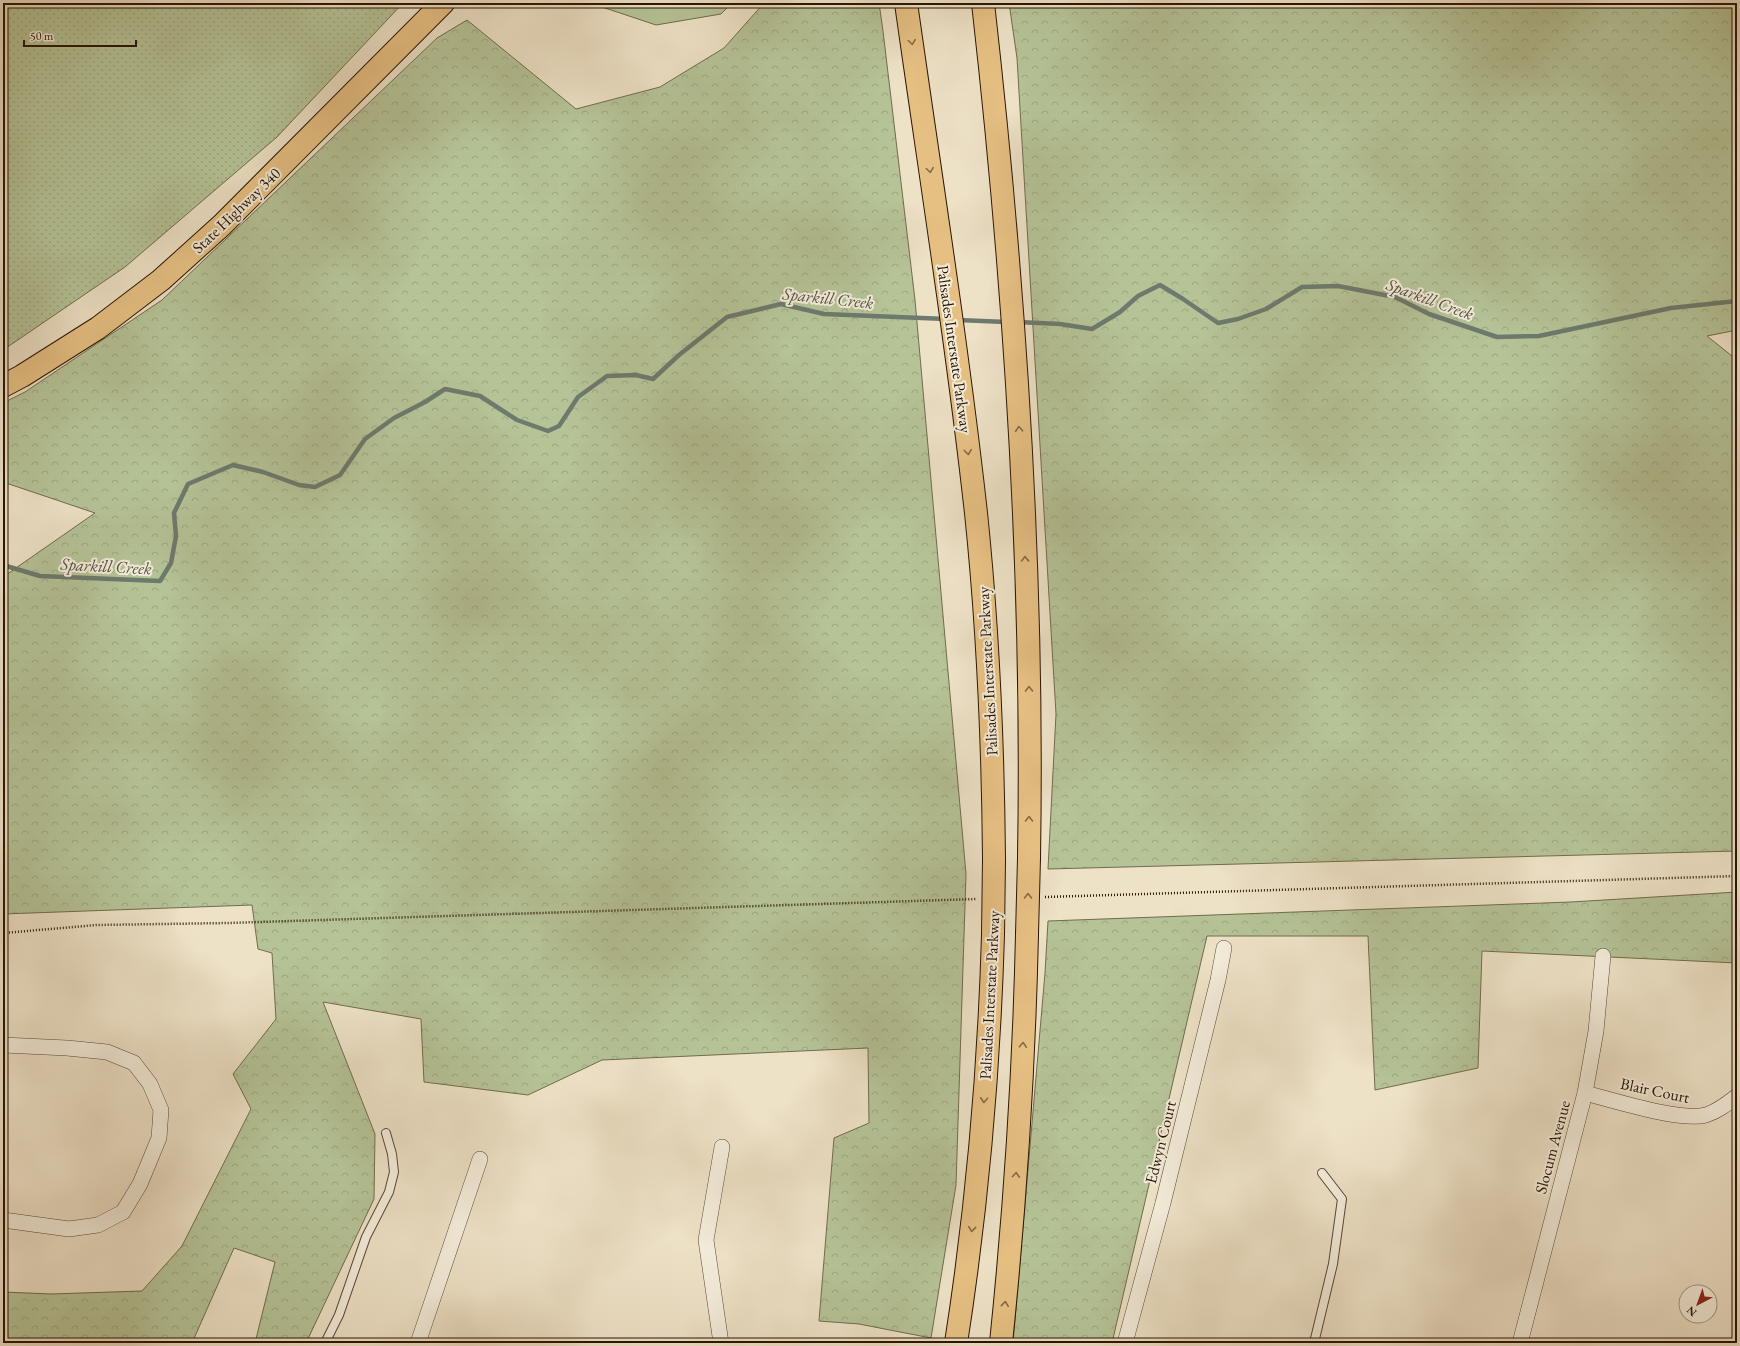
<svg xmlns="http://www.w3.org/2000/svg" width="1740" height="1346" font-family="'EB Garamond',serif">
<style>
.grass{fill:url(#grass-dots);stroke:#706c4e}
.forest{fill:url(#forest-crowns);stroke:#706c4e}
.green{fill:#b5c397;stroke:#706c4e}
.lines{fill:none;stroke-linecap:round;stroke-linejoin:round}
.stream{stroke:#6d7a6d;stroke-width:4.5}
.lane-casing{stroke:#5b4734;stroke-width:10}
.street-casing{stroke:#5b4734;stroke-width:16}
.primary-casing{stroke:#2a1404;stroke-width:24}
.highway-casing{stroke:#2a1404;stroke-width:24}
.path{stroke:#2a1404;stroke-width:2.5;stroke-dasharray:1 2;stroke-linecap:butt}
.lane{stroke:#f3ecda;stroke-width:8}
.street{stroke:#f3ecda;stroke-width:15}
.primary{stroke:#e6c083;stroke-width:22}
.highway{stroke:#e6c083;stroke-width:22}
.highway-bridge-casing{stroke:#2a1404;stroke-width:24;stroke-linecap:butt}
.highway-bridge{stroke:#e6c083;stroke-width:22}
.oneway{stroke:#886a44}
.labels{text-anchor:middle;stroke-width:4;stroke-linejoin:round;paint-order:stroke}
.street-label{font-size:16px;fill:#2a1404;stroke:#f3ecda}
.water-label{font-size:17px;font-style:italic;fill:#515041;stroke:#f3ecda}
</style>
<defs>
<pattern id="grass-dots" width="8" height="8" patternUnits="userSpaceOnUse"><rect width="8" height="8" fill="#b5c397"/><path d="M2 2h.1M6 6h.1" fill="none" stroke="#9ca780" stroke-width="1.8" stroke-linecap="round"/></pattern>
<pattern id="forest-crowns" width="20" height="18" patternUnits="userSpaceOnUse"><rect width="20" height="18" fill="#b5c397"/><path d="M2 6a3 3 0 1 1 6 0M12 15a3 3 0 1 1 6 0" fill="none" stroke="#9ca780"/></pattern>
</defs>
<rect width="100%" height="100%" fill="#ede1c6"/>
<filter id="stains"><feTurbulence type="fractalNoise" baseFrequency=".005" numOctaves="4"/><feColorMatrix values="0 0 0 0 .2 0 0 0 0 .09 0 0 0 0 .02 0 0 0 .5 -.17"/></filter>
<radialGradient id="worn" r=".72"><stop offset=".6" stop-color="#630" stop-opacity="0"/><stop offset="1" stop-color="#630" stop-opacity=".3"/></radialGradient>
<path class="grass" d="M 3,3 L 403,3 L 277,137 L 125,267 L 3,350 Z"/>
<path class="forest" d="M 764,3 L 879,3 L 883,31 L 915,300 L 966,874 L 956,1185 L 931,1338 L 859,1324 L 819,1321 L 834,1138 L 869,1123 L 868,1048 L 602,1060 L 528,1095 L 424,1082 L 421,1019 L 323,1002 L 375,1134 L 374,1199 L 306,1343 L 255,1343 L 275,1262 L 234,1248 L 192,1343 L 25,1343 L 3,1341 L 3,1292 L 51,1294 L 142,1291 L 182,1246 L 251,1109 L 233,1074 L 276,1019 L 272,953 L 258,949 L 252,905 L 3,914 L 3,577 L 95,513 L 3,482 L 3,403 L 25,392 L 162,300 L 437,38 L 467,20 L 576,109 L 660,87 L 724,48 Z
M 1009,3 L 1737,3 L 1737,330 L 1707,336 L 1737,360 L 1737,851 L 1048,869 L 1056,714 L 1017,58 Z
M 1737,892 L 1737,963 L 1482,951 L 1478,1068 L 1375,1090 L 1368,936 L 1207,936 L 1112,1343 L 1013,1343 L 1045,973 L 1048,921 L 1571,902 Z"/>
<path class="green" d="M 590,3 L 732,3 L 721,14 L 656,25 Z"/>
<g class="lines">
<path class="stream" d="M 958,320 L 1006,322
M 1018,322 L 1060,324 L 1092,329 L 1120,312 L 1138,296 L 1160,285 L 1183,299 L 1218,323 L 1238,319 L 1266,309 L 1302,287 L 1338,286 L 1395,297 L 1429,314 L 1497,337 L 1539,336 L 1671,308 L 1737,301
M 3,565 L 40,576 L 160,581 L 171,563 L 176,536 L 174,513 L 188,484 L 233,465 L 263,472 L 299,485 L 315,487 L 340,475 L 365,439 L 394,418 L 425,402 L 445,389 L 480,396 L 517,420 L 548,431 L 559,426 L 578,397 L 607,376 L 636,375 L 653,379 L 679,355 L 727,317 L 781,304 L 824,314 L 946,319"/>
<g class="lane-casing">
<path id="lane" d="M 325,1343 L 339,1315 L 366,1237 L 389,1192 L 394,1172 L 392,1154 L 386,1133
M 1314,1343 L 1333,1264 L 1342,1199 L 1322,1173"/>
</g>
<g class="street-casing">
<path id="street" d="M 3,1045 L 67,1048 L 107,1052 L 134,1063 L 150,1084 L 161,1110 L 159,1138 L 140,1184 L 123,1212 L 98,1225 L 69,1229 L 3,1220
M 1585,1093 C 1613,1100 1681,1122 1706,1115 C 1718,1111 1727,1104 1737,1096
M 418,1343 L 480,1159
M 721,1343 L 706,1240 L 722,1147
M 1125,1343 L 1163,1203 L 1218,980 L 1224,948
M 1520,1343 L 1585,1093 L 1596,1031 L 1603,956"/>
</g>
<g class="primary-casing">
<path id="primary" d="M 3,386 L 22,376 L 98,328 L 161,280 L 222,225 L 443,3"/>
</g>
<g class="highway-casing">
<path id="highway" d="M 906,3 C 930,173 957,343 976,513 C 988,628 993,743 994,859
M 983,3 C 1015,286 1034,573 1029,858
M 956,1343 C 977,1208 989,1072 993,935
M 1001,1343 C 1015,1207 1024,1070 1027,934"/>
</g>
<path class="path" d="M 1045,897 L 1737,876
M 3,933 L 97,925 L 228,923 L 976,899"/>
<use href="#lane" class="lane"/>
<use href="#street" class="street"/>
<use href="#primary" class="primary"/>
<use href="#highway" class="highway"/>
<g class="highway-bridge-casing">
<path id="highway-bridge" d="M 1027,934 L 1029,858
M 993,935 L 994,859"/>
</g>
<use href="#highway-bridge" class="highway-bridge"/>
</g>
<defs><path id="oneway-chevron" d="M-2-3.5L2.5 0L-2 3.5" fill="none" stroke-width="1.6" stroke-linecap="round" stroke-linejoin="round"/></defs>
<g class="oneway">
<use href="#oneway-chevron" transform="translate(912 42) rotate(82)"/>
<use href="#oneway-chevron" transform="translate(930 170) rotate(82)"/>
<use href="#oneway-chevron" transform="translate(1019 429) rotate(-93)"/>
<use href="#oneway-chevron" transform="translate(968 452) rotate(83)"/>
<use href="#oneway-chevron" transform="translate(1025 559) rotate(-92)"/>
<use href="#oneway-chevron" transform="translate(1029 689) rotate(-91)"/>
<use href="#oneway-chevron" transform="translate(1029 819) rotate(-89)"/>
<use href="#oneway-chevron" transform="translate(1028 896) rotate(-89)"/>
<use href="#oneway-chevron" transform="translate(1023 1045) rotate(-87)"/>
<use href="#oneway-chevron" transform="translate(984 1100) rotate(94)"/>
<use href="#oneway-chevron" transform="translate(1016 1175) rotate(-86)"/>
<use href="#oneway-chevron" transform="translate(972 1229) rotate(96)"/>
<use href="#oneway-chevron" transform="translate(1005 1304) rotate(-84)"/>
</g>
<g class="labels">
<g class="street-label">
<text transform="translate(236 210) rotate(-44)" y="6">State Highway 340</text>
<text transform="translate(955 349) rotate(82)" y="6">Palisades Interstate Parkway</text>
<text transform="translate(987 671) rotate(-93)" y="6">Palisades Interstate Parkway</text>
<text transform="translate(989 995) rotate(-87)" y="6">Palisades Interstate Parkway</text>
<text transform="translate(1655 1090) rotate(12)" y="6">Blair Court</text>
<text transform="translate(1160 1142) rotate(-76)" y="6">Edwyn Court</text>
<text transform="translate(1552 1147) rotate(-75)" y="6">Slocum Avenue</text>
</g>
<g class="water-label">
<text transform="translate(828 298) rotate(6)" y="6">Sparkill Creek</text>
<text transform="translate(1430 299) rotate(20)" y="6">Sparkill Creek</text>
<text transform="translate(106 566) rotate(3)" y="6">Sparkill Creek</text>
</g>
</g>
<rect width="1740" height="1346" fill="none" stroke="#ede1c6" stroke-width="16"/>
<rect x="4" y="4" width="1732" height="1338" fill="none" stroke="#2a1404" stroke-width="2"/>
<rect x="8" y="8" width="1724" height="1330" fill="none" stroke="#2a1404"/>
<g transform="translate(1698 1304) rotate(221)"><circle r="19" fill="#f3ecda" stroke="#a39684"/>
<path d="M0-3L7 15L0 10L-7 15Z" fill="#8f2418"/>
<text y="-6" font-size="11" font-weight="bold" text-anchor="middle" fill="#2a1404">N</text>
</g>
<path d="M24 40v6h112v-6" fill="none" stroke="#2a1404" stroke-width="2"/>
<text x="30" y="40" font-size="12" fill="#2a1404" stroke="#f3ecda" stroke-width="3" paint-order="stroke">50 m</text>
<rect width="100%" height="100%" filter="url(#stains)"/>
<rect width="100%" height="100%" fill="url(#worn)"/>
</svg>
